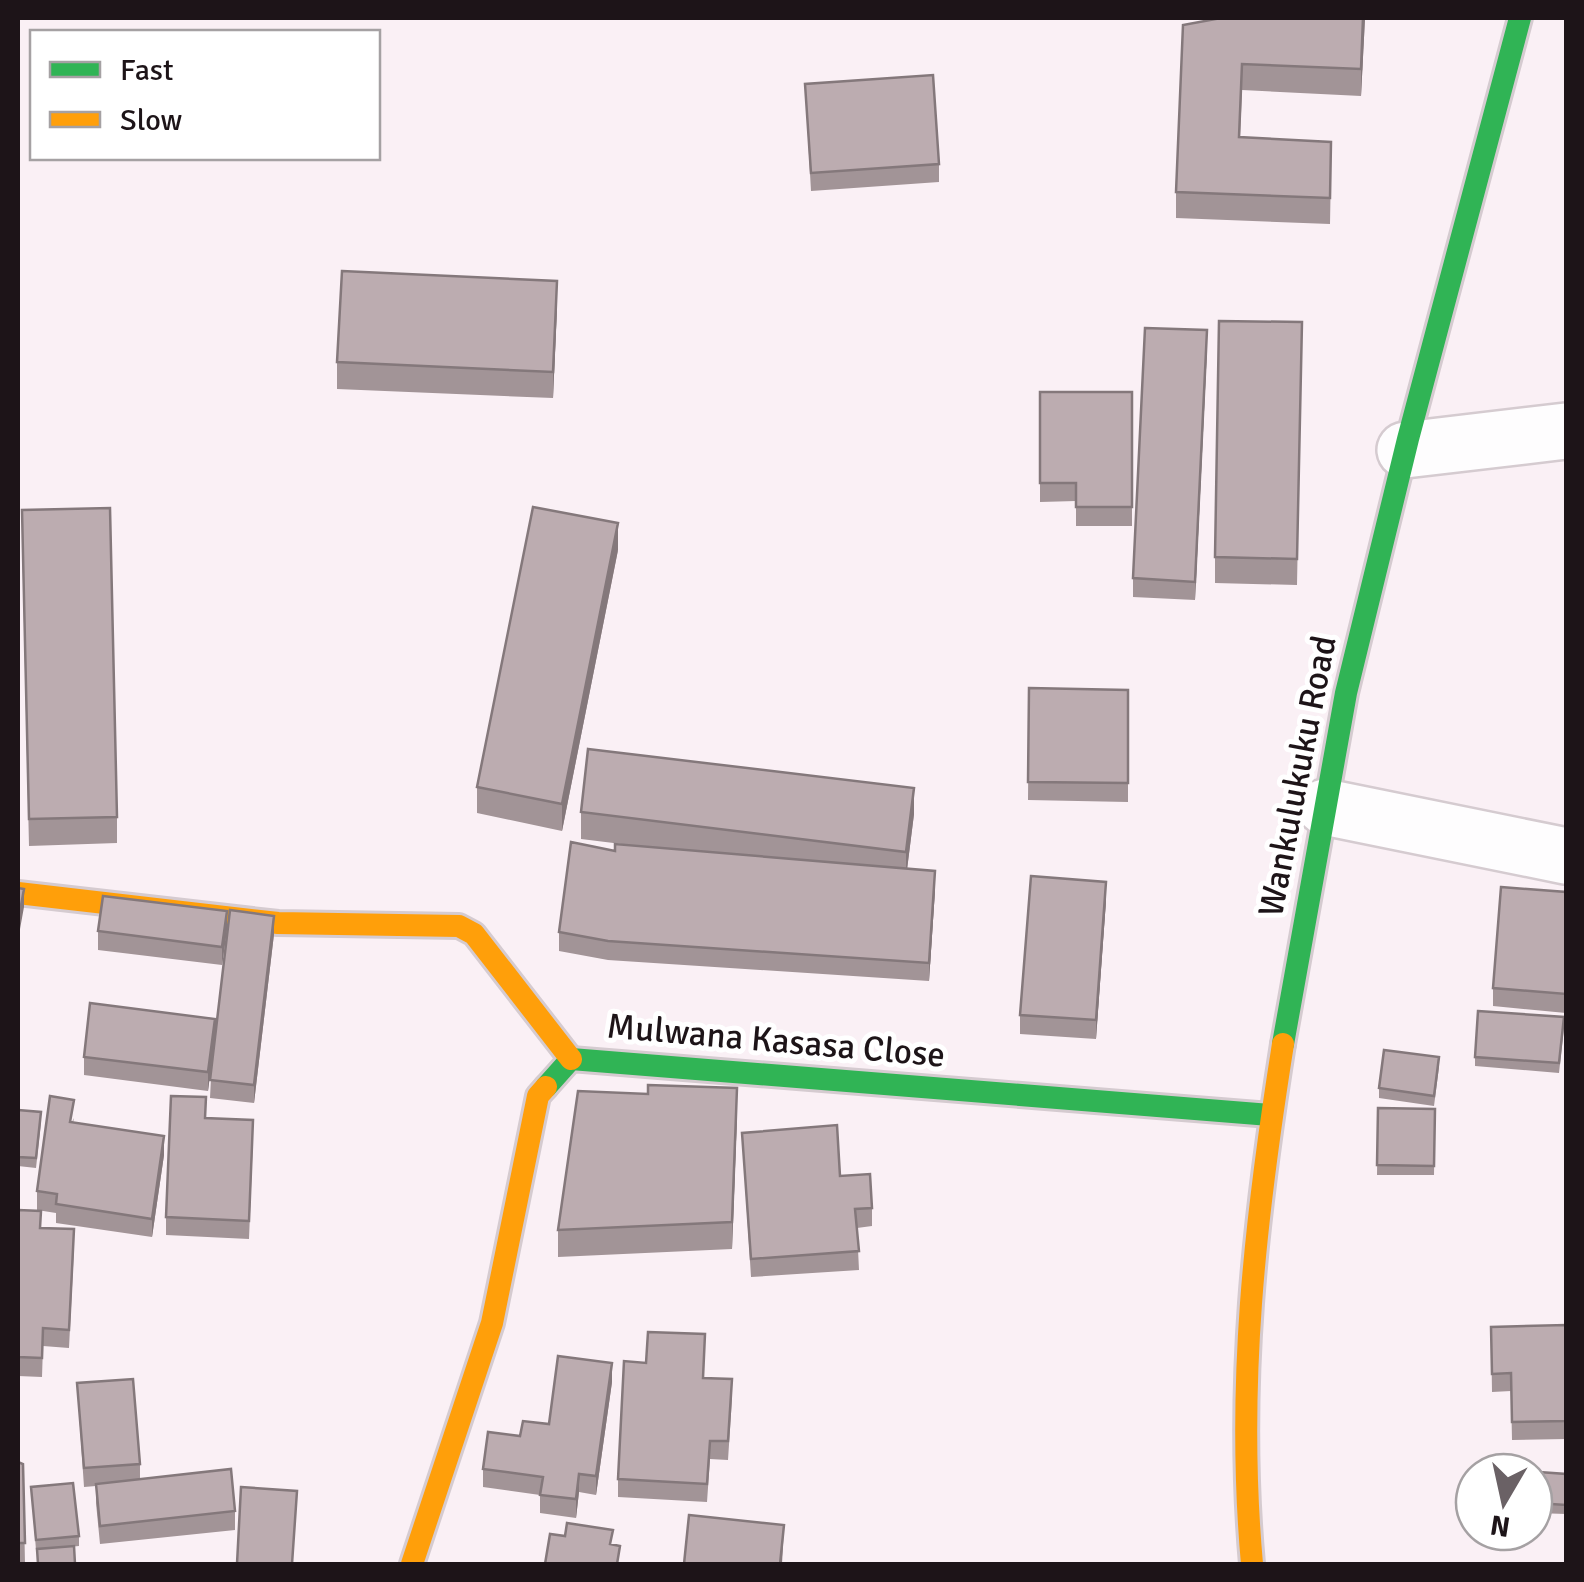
<svg xmlns="http://www.w3.org/2000/svg" width="1584" height="1582" font-family="Signika,sans-serif">
<style>
.lines{fill:none;stroke-linecap:round;stroke-linejoin:round}
.street-casing{stroke:#d5cbd0;stroke-width:60}
.fast-casing{stroke:#d5cbd0;stroke-width:28}
.slow-casing{stroke:#d5cbd0;stroke-width:28}
.street{stroke:#fefdfe;stroke-width:55}
.fast{stroke:#30b455;stroke-width:22}
.slow{stroke:#ff9f0a;stroke-width:22}
.wall{fill:#a29497}
.shaded-wall{fill:#84787b}
.building{fill:#bcacb0;stroke:#84787b;stroke-width:2.5}
.labels{text-anchor:middle;stroke-width:10;stroke-linejoin:round;paint-order:stroke}
.street-label{font-size:35px;fill:#1d1418;stroke:#fff}
</style>
<rect width="100%" height="100%" fill="#faf0f5"/>
<g class="lines">
<g class="street-casing">
<path id="street" d="M 1405,450 L 1566,431
M 1325,807 L 1566,856"/>
</g>
<g class="fast-casing">
<path id="fast" d="M 1283,1044 L 1346,693 L 1408,439 L 1520,18
M 546,1087 L 571,1059 L 1270,1115"/>
</g>
<g class="slow-casing">
<path id="slow" d="M 18,893 L 278,923 L 459,926 L 474,934 L 571,1059
M 412,1564 L 492,1323 L 538,1096 L 546,1087
M 1252,1564 C 1236,1386 1255,1220 1283,1044"/>
</g>
<use href="#street" class="street"/>
<use href="#fast" class="fast"/>
<use href="#slow" class="slow"/>
</g>
<path class="wall" d="M 1221,18 L 1365,18 L 1361,96 L 1242,90 L 1240,137 L 1331,168 L 1330,224 L 1176,218 L 1176,192 Z
M 805,84 L 939,164 L 939,182 L 811,191 Z
M 557,307 L 553,398 L 337,389 L 337,362 Z
M 1302,322 L 1297,585 L 1215,583 L 1215,557 Z
M 1207,349 L 1195,600 L 1133,597 L 1133,578 Z
M 1040,392 L 1132,392 L 1132,526 L 1076,526 L 1076,501 L 1040,502 Z
M 22,536 L 117,817 L 117,843 L 29,846 Z
M 618,550 L 562,831 L 477,813 L 477,787 Z
M 1029,688 L 1128,690 L 1128,802 L 1028,800 Z
M 581,812 L 914,814 L 907,869 L 935,890 L 929,981 L 608,960 L 559,951 L 559,932 L 615,851 L 646,847 L 581,839 Z
M 1566,892 L 1566,1013 L 1493,1006 L 1493,988 Z
M 1106,901 L 1096,1039 L 1020,1034 L 1020,1015 Z
M 227,930 L 222,965 L 98,950 L 98,931 Z
M 274,934 L 254,1103 L 210,1098 L 212,1058 L 208,1091 L 84,1075 L 84,1057 L 215,1034 Z
M 1564,1027 L 1559,1073 L 1475,1066 L 1475,1057 Z
M 1439,1067 L 1434,1106 L 1379,1098 L 1379,1088 Z
M 1378,1108 L 1435,1109 L 1434,1175 L 1377,1175 Z
M 18,1110 L 41,1122 L 36,1168 L 18,1166 Z
M 737,1115 L 732,1249 L 558,1257 L 558,1230 Z
M 74,1118 L 73,1123 L 164,1155 L 152,1237 L 56,1223 L 56,1213 L 37,1210 L 37,1191 Z
M 206,1118 L 253,1138 L 249,1239 L 166,1235 L 166,1217 Z
M 742,1133 L 840,1176 L 872,1208 L 872,1226 L 857,1228 L 859,1270 L 751,1277 Z
M 18,1210 L 41,1228 L 74,1248 L 69,1348 L 43,1346 L 42,1377 L 18,1376 Z
M 1566,1325 L 1566,1439 L 1512,1440 L 1511,1391 L 1492,1392 L 1491,1327 Z
M 704,1378 L 732,1398 L 728,1460 L 710,1459 L 707,1502 L 618,1497 L 618,1479 Z
M 612,1382 L 596,1495 L 579,1492 L 576,1518 L 540,1513 L 540,1495 L 483,1487 L 483,1469 L 520,1436 L 549,1424 Z
M 77,1383 L 140,1464 L 140,1479 L 235,1511 L 235,1530 L 100,1544 L 96,1503 L 96,1486 L 84,1487 Z
M 18,1462 L 23,1464 L 25,1564 L 18,1564 Z
M 1566,1474 L 1566,1514 L 1536,1513 L 1536,1503 Z
M 31,1487 L 79,1536 L 79,1546 L 36,1550 Z"/>
<path class="shaded-wall" d="M 1363,18 L 1365,18 L 1361,96 L 1361,69 Z
M 557,281 L 557,307 L 553,398 L 553,372 Z
M 1207,330 L 1207,349 L 1195,600 L 1195,582 Z
M 618,523 L 618,550 L 562,831 L 562,804 Z
M 914,788 L 914,814 L 906,878 L 906,852 Z
M 935,871 L 935,890 L 929,981 L 929,963 Z
M 1106,882 L 1106,901 L 1096,1039 L 1096,1020 Z
M 24,889 L 24,907 L 18,940 L 18,922 Z
M 227,911 L 227,930 L 222,965 L 222,947 Z
M 274,916 L 274,934 L 254,1103 L 254,1085 Z
M 215,1019 L 215,1037 L 208,1091 L 208,1072 Z
M 737,1088 L 737,1115 L 732,1249 L 732,1222 Z
M 164,1136 L 164,1155 L 152,1237 L 152,1219 Z
M 612,1363 L 612,1382 L 596,1495 L 596,1476 Z
M 579,1474 L 579,1492 L 576,1518 L 576,1499 Z
M 784,1525 L 782,1564 L 780,1564 Z"/>
<path class="building" d="M 1221,18 L 1363,18 L 1361,69 L 1242,64 L 1239,137 L 1331,142 L 1330,198 L 1176,192 L 1183,25 Z
M 933,75 L 939,164 L 811,173 L 805,84 Z
M 342,271 L 557,281 L 553,372 L 337,362 Z
M 1219,321 L 1302,322 L 1297,559 L 1215,557 Z
M 1145,328 L 1207,330 L 1195,582 L 1133,578 Z
M 1040,392 L 1132,392 L 1132,507 L 1076,507 L 1076,483 L 1040,483 Z
M 533,507 L 618,523 L 562,804 L 477,787 Z
M 110,508 L 117,817 L 29,819 L 22,510 Z
M 1029,688 L 1128,690 L 1128,783 L 1028,782 Z
M 588,749 L 914,788 L 906,852 L 581,812 Z
M 571,842 L 615,851 L 615,844 L 935,871 L 929,963 L 608,941 L 559,932 Z
M 1031,876 L 1106,882 L 1096,1020 L 1020,1015 Z
M 1501,887 L 1566,892 L 1566,994 L 1493,988 Z
M 18,888 L 24,889 L 18,922 Z
M 103,896 L 227,911 L 222,947 L 98,931 Z
M 230,910 L 274,916 L 254,1085 L 210,1080 Z
M 90,1003 L 215,1019 L 208,1072 L 84,1057 Z
M 1478,1011 L 1564,1017 L 1559,1063 L 1475,1057 Z
M 1384,1050 L 1439,1057 L 1434,1096 L 1379,1088 Z
M 648,1085 L 737,1088 L 732,1222 L 558,1230 L 578,1091 L 648,1094 Z
M 50,1096 L 74,1100 L 70,1122 L 164,1136 L 152,1219 L 56,1204 L 57,1194 L 37,1191 Z
M 171,1096 L 206,1097 L 205,1118 L 253,1120 L 249,1221 L 166,1217 Z
M 1378,1108 L 1435,1109 L 1434,1166 L 1377,1165 Z
M 18,1110 L 41,1112 L 36,1158 L 18,1157 Z
M 837,1125 L 840,1176 L 870,1174 L 872,1208 L 855,1209 L 859,1251 L 751,1259 L 742,1133 Z
M 18,1210 L 41,1211 L 40,1228 L 74,1229 L 69,1330 L 43,1328 L 42,1358 L 18,1357 Z
M 1566,1325 L 1566,1421 L 1512,1422 L 1511,1373 L 1492,1374 L 1491,1327 Z
M 648,1332 L 705,1334 L 703,1378 L 732,1379 L 728,1441 L 710,1441 L 707,1484 L 618,1479 L 624,1361 L 646,1363 Z
M 558,1356 L 612,1363 L 596,1476 L 579,1474 L 576,1499 L 540,1495 L 543,1477 L 483,1469 L 488,1432 L 520,1436 L 523,1421 L 549,1424 Z
M 133,1379 L 140,1464 L 84,1468 L 77,1383 Z
M 18,1462 L 23,1464 L 25,1543 L 18,1543 Z
M 231,1469 L 235,1511 L 100,1526 L 96,1484 Z
M 1539,1472 L 1566,1474 L 1566,1505 L 1536,1503 Z
M 73,1483 L 79,1536 L 36,1540 L 31,1487 Z
M 241,1487 L 297,1491 L 292,1564 L 237,1564 Z
M 689,1515 L 784,1525 L 780,1564 L 684,1564 Z
M 567,1523 L 613,1530 L 610,1544 L 620,1546 L 617,1564 L 545,1564 L 550,1534 L 565,1536 Z
M 74,1546 L 75,1564 L 38,1564 L 37,1549 Z"/>
<g class="labels">
<g class="street-label">
<text transform="translate(1297 776) rotate(-79)" y="12">Wankulukuku Road</text>
<text transform="translate(776 1040) rotate(5)" y="12">Mulwana Kasasa Close</text>
</g>
</g>
<rect width="1584" height="1582" fill="none" stroke="#1d1418" stroke-width="40"/>
<rect x="30" y="30" width="350" height="130" fill="#ffffff" stroke="#a5a1a3" stroke-width="2.5"/>
<rect x="50" y="62" width="50" height="15" fill="#30b455" stroke="#a5a1a3" stroke-width="2.5"/>
<text x="120" y="80" font-size="30" fill="#1d1418">Fast</text>
<rect x="50" y="112" width="50" height="15" fill="#ff9f0a" stroke="#a5a1a3" stroke-width="2.5"/>
<text x="120" y="130" font-size="30" fill="#1d1418">Slow</text>
<g transform="translate(1504 1502) rotate(189)"><circle r="48" fill="#ffffff" stroke="#a5a1a3" stroke-width="2.5"/>
<path d="M0-8L18 38L0 25L-18 38Z" fill="#6a6165"/>
<text y="-15" font-size="28" font-weight="bold" text-anchor="middle" fill="#1d1418">N</text>
</g>
</svg>
